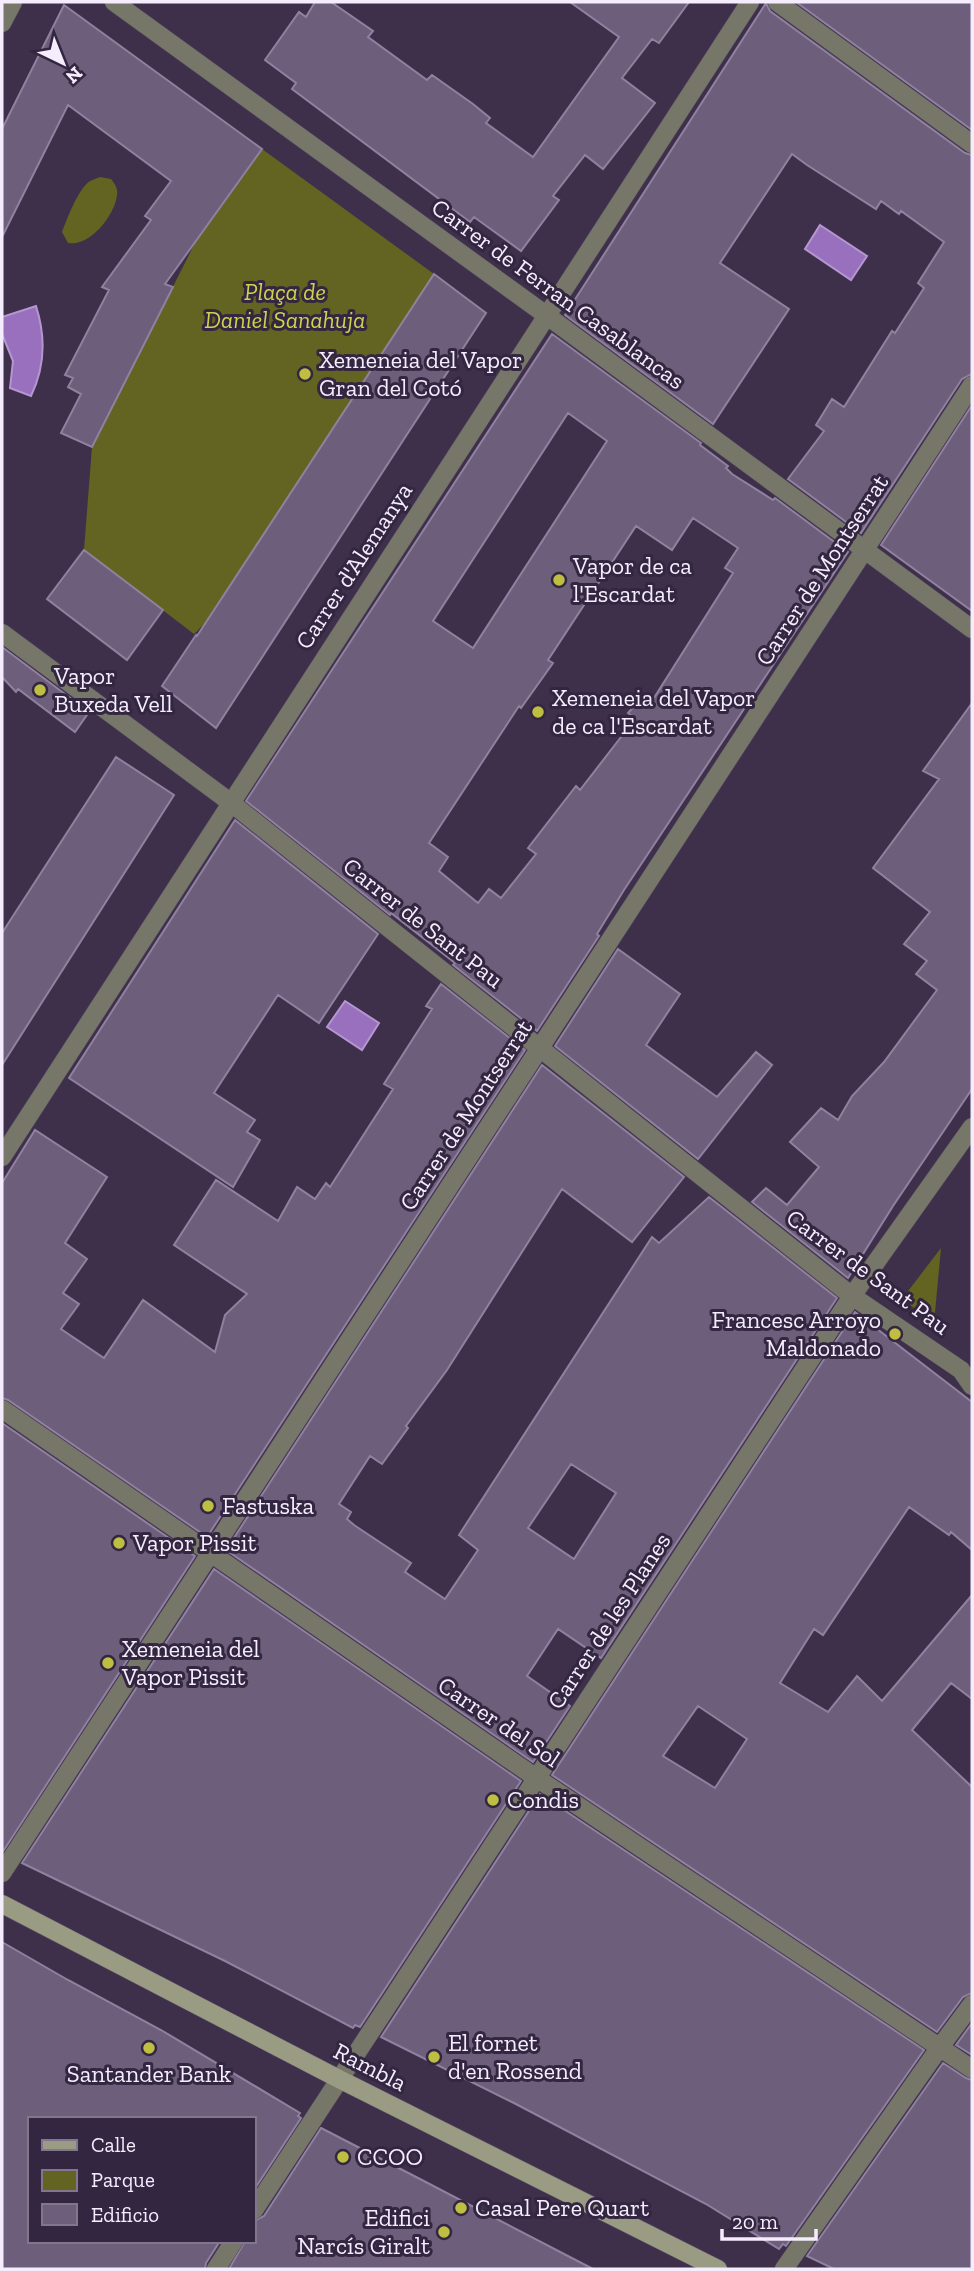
<svg xmlns="http://www.w3.org/2000/svg" width="974" height="2271" font-family="'Zilla Slab',serif">
<style>
.green{fill:#636422}
.water{fill:#9970be;stroke:#b596d1;stroke-width:2}
.building{fill:#6d5e7b;stroke:#9181a0;stroke-width:2;fill-rule:evenodd}
.lines{fill:none;stroke-linecap:round;stroke-linejoin:round}
.street-casing{stroke:#5b4e67;stroke-width:19}
.secondary-casing{stroke:#5b4e67;stroke-width:19}
.street{stroke:#767768;stroke-width:18}
.secondary{stroke:#999b83;stroke-width:18}
.poi-dot{fill:#bebf42;stroke:#332640;stroke-width:2.5}
.labels{text-anchor:middle;stroke-width:6;stroke-linejoin:round;paint-order:stroke}
.park-label{font-size:24px;font-style:italic;fill:#d0d14c;stroke:#332640}
.street-label{font-size:24px;fill:#f5edfe;stroke:#332640}
.poi-label{font-size:24px;fill:#f5edfe;stroke:#332640;text-anchor:start}
</style>
<rect width="100%" height="100%" fill="#3e304a"/>
<path class="green" d="M 262,149 L 434,274 L 206,622 L 194,634 L 84,550 L 92,447 L 196,241 Z
M 100,177 L 111,179 C 115,184 118,188 117,195 C 115,215 90,247 68,243 L 62,232 C 67,219 78,189 90,181 C 90,181 100,177 100,177 Z
M 941,1248 L 934,1323 L 902,1299 Z"/>
<path class="water" d="M 820,225 L 867,256 L 851,280 L 805,249 Z
M 36,306 C 46,337 45,367 31,396 L 10,388 L 13,361 L 2,334 L 2,317 Z
M 345,1001 L 379,1023 L 362,1050 L 327,1027 Z"/>
<path class="building" d="M 315,2 L 331,2 L 373,31 L 368,37 L 427,80 L 432,75 L 473,104 L 490,118 L 486,123 L 533,157 L 619,37 L 570,2 L 689,2 L 659,43 L 652,39 L 622,78 L 655,103 L 603,169 L 585,155 L 553,196 L 559,200 L 521,251 L 474,217 L 470,222 L 292,89 L 296,83 L 265,60 L 299,12 L 306,17 Z
M 796,2 L 972,2 L 972,130 Z
M 766,3 L 770,11 L 965,153 L 972,155 L 972,374 L 962,379 L 861,533 L 788,479 L 824,431 L 816,425 L 832,399 L 844,407 L 892,331 L 895,333 L 924,288 L 918,283 L 944,242 L 901,211 L 899,214 L 881,201 L 876,209 L 807,165 L 792,154 L 720,263 L 789,309 L 713,424 L 565,315 Z
M 64,5 L 262,149 L 165,284 L 173,287 L 92,447 L 61,433 L 81,394 L 68,387 L 73,378 L 65,375 L 109,290 L 102,287 L 151,220 L 145,216 L 171,181 L 68,105 L 2,237 L 2,129 Z
M 434,274 L 486,313 L 216,728 L 162,686 L 196,635 L 197,636 Z
M 552,334 L 701,443 L 700,445 L 728,466 L 726,468 L 732,474 L 773,500 L 775,498 L 848,552 L 624,890 L 597,934 L 599,936 L 537,1031 L 453,965 L 455,963 L 391,913 L 390,915 L 246,801 ZM 568,413 L 607,441 L 473,648 L 433,621 ZM 693,518 L 738,548 L 725,568 L 733,573 L 652,701 L 644,695 L 628,713 L 635,719 L 580,790 L 576,786 L 528,848 L 536,854 L 501,898 L 489,889 L 478,903 L 439,871 L 448,857 L 429,843 L 519,706 L 521,708 L 553,663 L 548,660 L 636,526 L 672,550 Z
M 972,405 L 972,611 L 881,545 Z
M 84,550 L 163,610 L 127,660 L 47,599 Z
M 2,647 L 89,712 L 75,732 L 18,689 L 16,692 L 2,677 Z
M 972,703 L 972,1089 L 893,1206 L 848,1278 L 752,1202 L 766,1188 L 787,1205 L 819,1167 L 790,1142 L 821,1108 L 838,1120 L 852,1096 L 884,1062 L 937,990 L 916,974 L 927,961 L 904,944 L 930,912 L 873,868 L 939,779 L 923,771 Z
M 116,757 L 174,795 L 2,1065 L 2,933 Z
M 235,820 L 378,934 L 319,1023 L 278,995 L 214,1093 L 255,1120 L 247,1132 L 260,1140 L 233,1187 L 69,1078 Z
M 618,949 L 680,994 L 646,1045 L 717,1097 L 756,1052 L 772,1065 L 698,1159 L 555,1046 Z
M 441,984 L 525,1050 L 207,1537 L 8,1400 L 2,1398 L 2,1183 L 35,1130 L 107,1177 L 65,1243 L 87,1259 L 63,1293 L 79,1304 L 61,1329 L 104,1358 L 143,1300 L 215,1352 L 225,1315 L 247,1294 L 174,1245 L 216,1180 L 278,1221 L 297,1187 L 315,1199 L 326,1183 L 330,1187 L 393,1089 L 384,1084 L 432,1009 L 426,1006 Z
M 542,1065 L 684,1177 L 632,1242 L 562,1189 L 447,1370 L 406,1426 L 408,1428 L 382,1464 L 370,1456 L 339,1504 L 351,1512 L 347,1519 L 354,1525 L 411,1563 L 405,1572 L 445,1599 L 478,1550 L 459,1535 L 652,1237 L 659,1243 L 709,1197 L 837,1298 L 601,1658 L 558,1629 L 527,1676 L 570,1706 L 533,1762 L 226,1550 ZM 571,1464 L 616,1493 L 574,1559 L 528,1528 Z
M 855,1312 L 972,1402 L 972,1550 L 951,1532 L 949,1535 L 909,1507 L 823,1635 L 814,1629 L 780,1683 L 828,1712 L 857,1676 L 882,1701 L 972,1595 L 972,1699 L 951,1683 L 912,1730 L 972,1787 L 972,1993 L 963,1997 L 937,2032 L 552,1775 ZM 698,1706 L 747,1739 L 715,1788 L 663,1756 Z
M 2,1423 L 195,1556 L 2,1853 Z
M 214,1569 L 521,1781 L 360,2027 L 355,2025 L 353,2028 L 225,1961 L 22,1863 Z
M 540,1794 L 924,2050 L 786,2246 L 783,2244 L 779,2249 L 706,2204 L 514,2103 L 381,2037 Z
M 2,1942 L 68,1980 L 161,2030 L 300,2113 L 298,2116 L 301,2118 L 254,2190 L 254,2119 L 30,2119 L 30,2241 L 220,2241 L 206,2263 L 205,2269 L 2,2269 Z
M 972,2023 L 972,2055 L 956,2045 Z
M 943,2063 L 966,2078 L 972,2080 L 972,2269 L 834,2269 L 807,2256 Z
M 321,2128 L 420,2179 L 593,2269 L 229,2269 L 245,2241 L 254,2241 L 254,2221 L 264,2216 Z"/>
<g class="lines">
<g class="street-casing">
<path id="street" d="M 114,2 L 546,315 L 972,629
M 777,2 L 972,144
M 2,23 L 13,2
M 2,633 L 230,802 L 852,1296 L 961,1370 L 972,1386
M 2,1157 L 750,2
M 2,1409 L 535,1777 L 972,2069
M 2,1873 L 972,385
M 254,2210 L 852,1296 L 972,1127
M 216,2269 L 234,2241
M 784,2269 L 940,2047 L 972,2004"/>
</g>
<g class="secondary-casing">
<path id="secondary" d="M 2,1904 L 339,2079 L 718,2269"/>
</g>
<use href="#street" class="street"/>
<use href="#secondary" class="secondary"/>
</g>
<g class="poi-dot">
<circle cx="305" cy="374" r="7"/>
<circle cx="559" cy="580" r="7"/>
<circle cx="40" cy="690" r="7"/>
<circle cx="538" cy="712" r="7"/>
<circle cx="895" cy="1334" r="7"/>
<circle cx="208" cy="1506" r="7"/>
<circle cx="119" cy="1543" r="7"/>
<circle cx="108" cy="1663" r="7"/>
<circle cx="493" cy="1800" r="7"/>
<circle cx="149" cy="2048" r="7"/>
<circle cx="434" cy="2057" r="7"/>
<circle cx="343" cy="2157" r="7"/>
<circle cx="461" cy="2208" r="7"/>
<circle cx="444" cy="2232" r="7"/>
</g>
<g class="labels">
<g class="park-label">
<text x="285" y="300">Plaça de<tspan x="285" dy="28">Daniel Sanahuja</tspan></text>
</g>
<g class="street-label">
<text transform="translate(558 294) rotate(36)" y="8">Carrer de Ferran Casablancas</text>
<text transform="translate(354 566) rotate(-57)" y="8">Carrer d'Alemanya</text>
<text transform="translate(822 570) rotate(-57)" y="8">Carrer de Montserrat</text>
<text transform="translate(423 923) rotate(38)" y="8">Carrer de Sant Pau</text>
<text transform="translate(466 1115) rotate(-57)" y="8">Carrer de Montserrat</text>
<text transform="translate(868 1272) rotate(36)" y="8">Carrer de Sant Pau</text>
<text transform="translate(609 1621) rotate(-57)" y="8">Carrer de les Planes</text>
<text transform="translate(499 1722) rotate(34)" y="8">Carrer del Sol</text>
<text transform="translate(370 2067) rotate(27)" y="8">Rambla</text>
</g>
<g class="poi-label">
<text x="319" y="368">Xemeneia del Vapor<tspan x="319" dy="28">Gran del Cotó</tspan></text>
<text x="573" y="574">Vapor de ca<tspan x="573" dy="28">l'Escardat</tspan></text>
<text x="54" y="684">Vapor<tspan x="54" dy="28">Buxeda Vell</tspan></text>
<text x="552" y="706">Xemeneia del Vapor<tspan x="552" dy="28">de ca l'Escardat</tspan></text>
<text x="881" y="1328" text-anchor="end">Francesc Arroyo<tspan x="881" dy="28">Maldonado</tspan></text>
<text x="222" y="1514">Fastuska</text>
<text x="133" y="1551">Vapor Pissit</text>
<text x="122" y="1657">Xemeneia del<tspan x="122" dy="28">Vapor Pissit</tspan></text>
<text x="507" y="1808">Condis</text>
<text x="448" y="2051">El fornet<tspan x="448" dy="28">d'en Rossend</tspan></text>
<text x="149" y="2082" text-anchor="middle">Santander Bank</text>
<text x="357" y="2165">CCOO</text>
<text x="475" y="2216">Casal Pere Quart</text>
<text x="430" y="2226" text-anchor="end">Edifici<tspan x="430" dy="28">Narcís Giralt</tspan></text>
</g>
</g>
<rect width="974" height="2271" fill="none" stroke="#f5edfe" stroke-width="7"/>
<rect x="28" y="2117" width="228" height="126" fill="#332640" stroke="#81768c" stroke-width="2"/>
<rect x="42" y="2140" width="35" height="10" fill="#999b83" stroke="#81768c" stroke-width="2"/>
<text x="91" y="2152" font-size="21" fill="#f5edfe">Calle</text>
<rect x="42" y="2170" width="35" height="21" fill="#636422" stroke="#81768c" stroke-width="2"/>
<text x="91" y="2187" font-size="21" fill="#f5edfe">Parque</text>
<rect x="42" y="2204" width="35" height="21" fill="#6d5e7b" stroke="#81768c" stroke-width="2"/>
<text x="91" y="2222" font-size="21" fill="#f5edfe">Edificio</text>
<g transform="translate(63 63) rotate(137)" stroke="#332640" stroke-width="5" paint-order="stroke">
<path d="M0-5L12 26L0 18L-12 26Z" fill="#f5edfe"/>
<text y="-10" font-size="19" font-weight="bold" text-anchor="middle" fill="#f5edfe">N</text>
</g>
<path d="M722 2229v10h94v-10" fill="none" stroke="#f5edfe" stroke-width="3.5"/>
<text x="732" y="2229" font-size="21" fill="#f5edfe" stroke="#332640" stroke-width="5" paint-order="stroke">20 m</text>
</svg>
